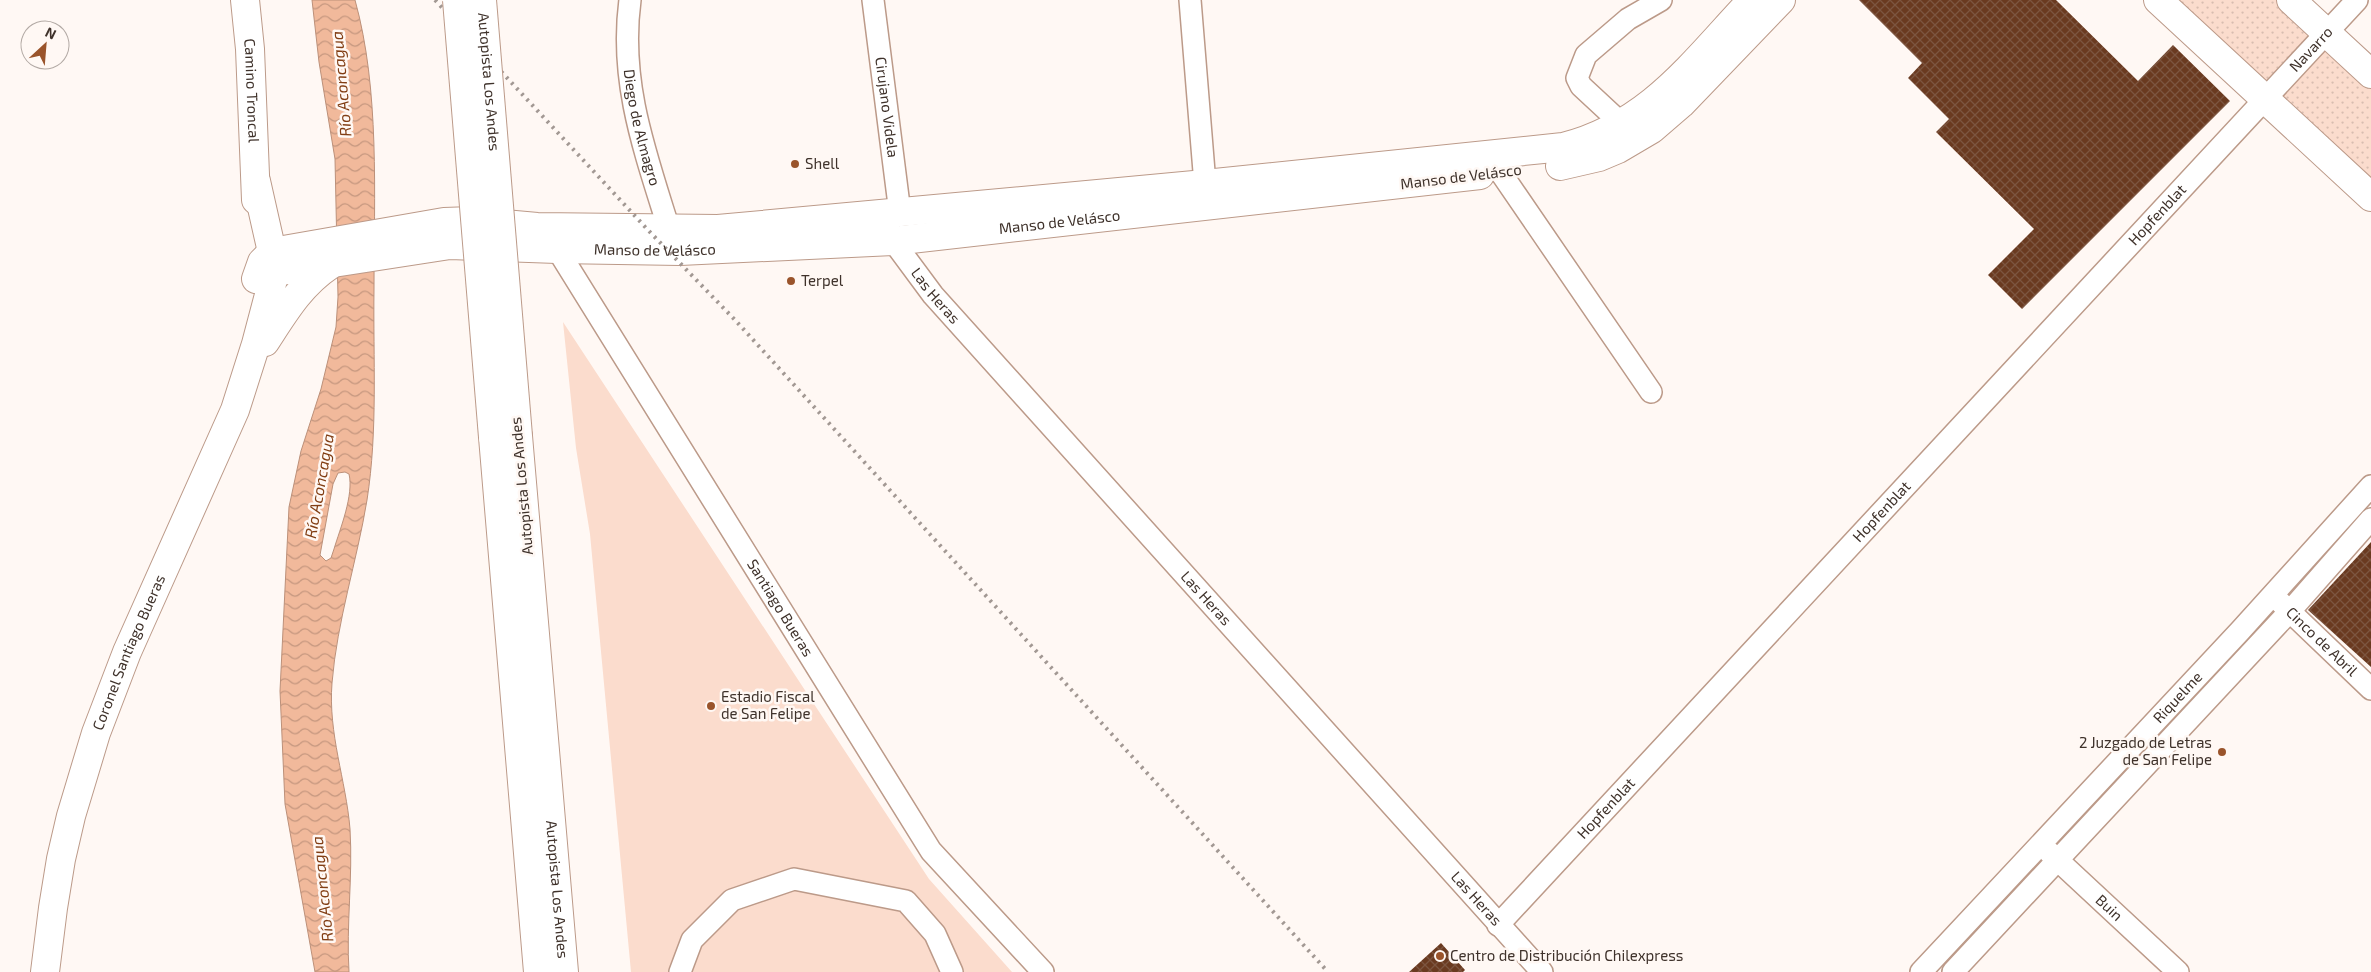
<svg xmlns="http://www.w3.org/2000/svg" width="2371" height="972" font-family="'Exo 2',sans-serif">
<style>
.green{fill:url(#green-dots)}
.pitch{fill:#fbdccd}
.water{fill:url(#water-waves);stroke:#bc9079;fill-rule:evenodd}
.building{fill:url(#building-cross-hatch)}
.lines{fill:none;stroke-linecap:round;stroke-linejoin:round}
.minor-casing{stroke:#bc9a89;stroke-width:24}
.major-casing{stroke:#bc9a89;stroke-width:30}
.highway-casing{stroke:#bc9a89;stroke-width:30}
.minor{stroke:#fff;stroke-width:21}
.major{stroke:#fff;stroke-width:28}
.highway{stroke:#fff;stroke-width:28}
.rail{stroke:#a29893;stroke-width:4;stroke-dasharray:2.5 5;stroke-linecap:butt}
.highway-bridge-casing{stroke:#bc9a89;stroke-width:30;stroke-linecap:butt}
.highway-bridge{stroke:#fff;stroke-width:28}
.poi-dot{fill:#9a542b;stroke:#fff8f4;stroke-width:2}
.labels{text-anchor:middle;stroke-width:5;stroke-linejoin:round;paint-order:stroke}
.street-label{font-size:15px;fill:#3f322b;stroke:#fff8f4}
.poi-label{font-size:15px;fill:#3f322b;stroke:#fff8f4;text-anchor:start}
.water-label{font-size:16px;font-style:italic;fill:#823e14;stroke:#fff8f4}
</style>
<defs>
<pattern id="green-dots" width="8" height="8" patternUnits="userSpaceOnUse" patternTransform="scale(1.25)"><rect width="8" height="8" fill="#fbdccd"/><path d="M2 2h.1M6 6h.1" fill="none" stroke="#d8bdb0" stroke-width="1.8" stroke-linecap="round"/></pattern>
<pattern id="water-waves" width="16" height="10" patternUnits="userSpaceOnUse" patternTransform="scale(1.25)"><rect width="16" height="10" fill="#f1b99b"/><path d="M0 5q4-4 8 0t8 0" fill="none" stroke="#c5977f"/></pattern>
<pattern id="building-cross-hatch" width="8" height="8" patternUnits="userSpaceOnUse" patternTransform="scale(1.25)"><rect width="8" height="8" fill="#6a3a20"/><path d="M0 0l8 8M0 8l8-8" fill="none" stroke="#7c5540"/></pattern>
</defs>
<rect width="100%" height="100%" fill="#fff8f4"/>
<path class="green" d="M 2169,0 L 2286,0 L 2371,78 L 2371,186 Z"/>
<path class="pitch" d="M 563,322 L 929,879 L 1012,972 L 631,972 L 590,534 L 576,448 Z"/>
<path class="water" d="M 312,0 L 355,0 C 380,90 374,195 374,289 C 373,358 378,430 367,500 C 357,561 337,621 332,683 C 328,734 346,780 350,829 C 353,877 346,925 349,972 L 315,972 L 285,804 L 280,691 L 289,507 L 301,451 L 321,389 L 336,327 L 338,297 L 335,159 L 319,62 ZM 345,472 L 349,474 C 354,495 340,529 334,549 L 331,558 L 326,561 L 320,555 L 333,484 L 338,473 Z"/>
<path class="building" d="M 1859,0 L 2056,0 L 2138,81 L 2173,45 L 2230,101 L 2022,309 L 1988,275 L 2034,229 L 1936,132 L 1949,119 L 1908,78 L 1922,63 Z
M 2371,542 L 2371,667 L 2308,610 Z
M 1441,943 L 1465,970 L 1463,972 L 1409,972 Z"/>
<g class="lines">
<g class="minor-casing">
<g id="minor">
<path id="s1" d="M 630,0 C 619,82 645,152 669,229 L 674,240"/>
<path id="s2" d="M 873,0 L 900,213"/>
<path d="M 1190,0 L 1205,184"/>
<path d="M 1623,125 L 1581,86 L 1577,78 L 1586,55 L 1628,19 L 1661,0"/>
<path d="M 1501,173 L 1651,392"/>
<path id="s3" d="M 889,229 L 893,241 L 933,295 L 1542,972"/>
<path id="s4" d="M 549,241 L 557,249 L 931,851 L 1043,972"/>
<path id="s5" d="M 2279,601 L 2371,689"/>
<path id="s6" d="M 2049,852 L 2178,972"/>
<path id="s7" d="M 1498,925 L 2357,0"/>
<path d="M 680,972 L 692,940 L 732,900 L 794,879 L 906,901 L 935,934 L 952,972"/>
<path id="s8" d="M 1921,972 L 2240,631 L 2371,486"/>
<path d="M 1953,972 L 2290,611 L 2371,519"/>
</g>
</g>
<g class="major-casing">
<g id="major">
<path id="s9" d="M 245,0 L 250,49 L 256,200"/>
<path d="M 2158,0 L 2371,197"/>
<path d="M 2291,0 L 2371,74"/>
<path d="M 1560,166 L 1599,157 L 1618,149 L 1652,129 L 1681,104 L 1781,0"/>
<path id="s10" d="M 275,272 L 450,245 L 557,249 L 680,251 L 893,241 L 1480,175"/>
<path d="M 256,279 L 262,262 L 272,252 L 444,222 L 472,221 L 537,227 L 718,229 L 1205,184 L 1563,147 C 1650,125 1693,62 1752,0"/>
<path d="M 265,342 C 284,313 300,285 330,265"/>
<path id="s11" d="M 45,972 L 53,908 L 61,859 L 71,816 L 96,733 L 127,652 L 235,410 L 256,344 L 275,272 L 272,252 L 256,181"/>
</g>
</g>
<g class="highway-casing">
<g id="highway">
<path id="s12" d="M 518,436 L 564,972"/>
<path d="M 493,437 L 538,972"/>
</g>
</g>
<use href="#minor" class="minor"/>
<use href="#major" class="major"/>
<use href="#highway" class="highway"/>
<path class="rail" d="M 435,0 L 647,229 L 736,321 L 1328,972"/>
<g class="highway-bridge-casing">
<g id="highway-bridge">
<path d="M 457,0 L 493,437"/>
<path id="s13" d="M 482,0 L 518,436"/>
</g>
</g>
<use href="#highway-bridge" class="highway-bridge"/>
</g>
<g class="poi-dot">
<circle cx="795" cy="164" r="5"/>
<circle cx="791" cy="281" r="5"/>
<circle cx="711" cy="706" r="5"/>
<circle cx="2222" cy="752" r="5"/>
<circle cx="1440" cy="956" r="5"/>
</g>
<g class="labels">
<g class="street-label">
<text dy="5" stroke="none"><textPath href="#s7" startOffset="1195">Navarro</textPath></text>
<text dy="5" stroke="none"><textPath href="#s13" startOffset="82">Autopista Los Andes</textPath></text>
<text dy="5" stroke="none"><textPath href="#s9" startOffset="91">Camino Troncal</textPath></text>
<text dy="5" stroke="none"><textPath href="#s2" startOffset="108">Cirujano Videla</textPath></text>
<text dy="5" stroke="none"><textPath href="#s1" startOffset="129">Diego de Almagro</textPath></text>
<text transform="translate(1461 177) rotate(-7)" y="5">Manso de Velásco</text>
<text dy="5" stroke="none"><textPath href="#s7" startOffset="969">Hopfenblat</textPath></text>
<text dy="5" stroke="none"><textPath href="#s10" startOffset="788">Manso de Velásco</textPath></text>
<text dy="5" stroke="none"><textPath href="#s10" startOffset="382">Manso de Velásco</textPath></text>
<text dy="5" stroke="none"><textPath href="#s3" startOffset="82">Las Heras</textPath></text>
<text transform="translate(522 486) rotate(-95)" y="5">Autopista Los Andes</text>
<text dy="5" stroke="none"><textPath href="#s7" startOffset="564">Hopfenblat</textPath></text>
<text dy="5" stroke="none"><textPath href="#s3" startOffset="488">Las Heras</textPath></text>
<text dy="5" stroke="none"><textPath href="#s4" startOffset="434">Santiago Bueras</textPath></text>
<text dy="5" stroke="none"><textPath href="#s5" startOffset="59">Cinco de Abril</textPath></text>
<text dy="5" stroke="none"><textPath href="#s11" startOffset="332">Coronel Santiago Bueras</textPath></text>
<text dy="5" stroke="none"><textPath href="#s8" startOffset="376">Riquelme</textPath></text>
<text dy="5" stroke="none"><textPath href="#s7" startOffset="159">Hopfenblat</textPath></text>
<text dy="5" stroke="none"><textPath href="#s12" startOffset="455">Autopista Los Andes</textPath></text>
<text dy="5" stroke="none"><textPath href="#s3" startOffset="892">Las Heras</textPath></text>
<text dy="5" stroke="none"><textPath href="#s6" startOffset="82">Buin</textPath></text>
</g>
<g class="poi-label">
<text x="805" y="169">Shell</text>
<text x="801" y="286">Terpel</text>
<text x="721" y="702">Estadio Fiscal<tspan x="721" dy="17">de San Felipe</tspan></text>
<text x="2212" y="748" text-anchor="end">2 Juzgado de Letras<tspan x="2212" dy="17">de San Felipe</tspan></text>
<text x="1450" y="961">Centro de Distribución Chilexpress</text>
</g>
<g class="water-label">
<text transform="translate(341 84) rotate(-95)" y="6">Río Aconcagua</text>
<text transform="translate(319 486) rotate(-80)" y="6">Río Aconcagua</text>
<text transform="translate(322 889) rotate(-96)" y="6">Río Aconcagua</text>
</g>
</g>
<g transform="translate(45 45) rotate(26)"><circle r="24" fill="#fff8f4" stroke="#b2a9a4"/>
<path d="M0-4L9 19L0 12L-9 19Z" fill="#9a542b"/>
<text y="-8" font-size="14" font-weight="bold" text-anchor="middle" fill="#3f322b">N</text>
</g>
</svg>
